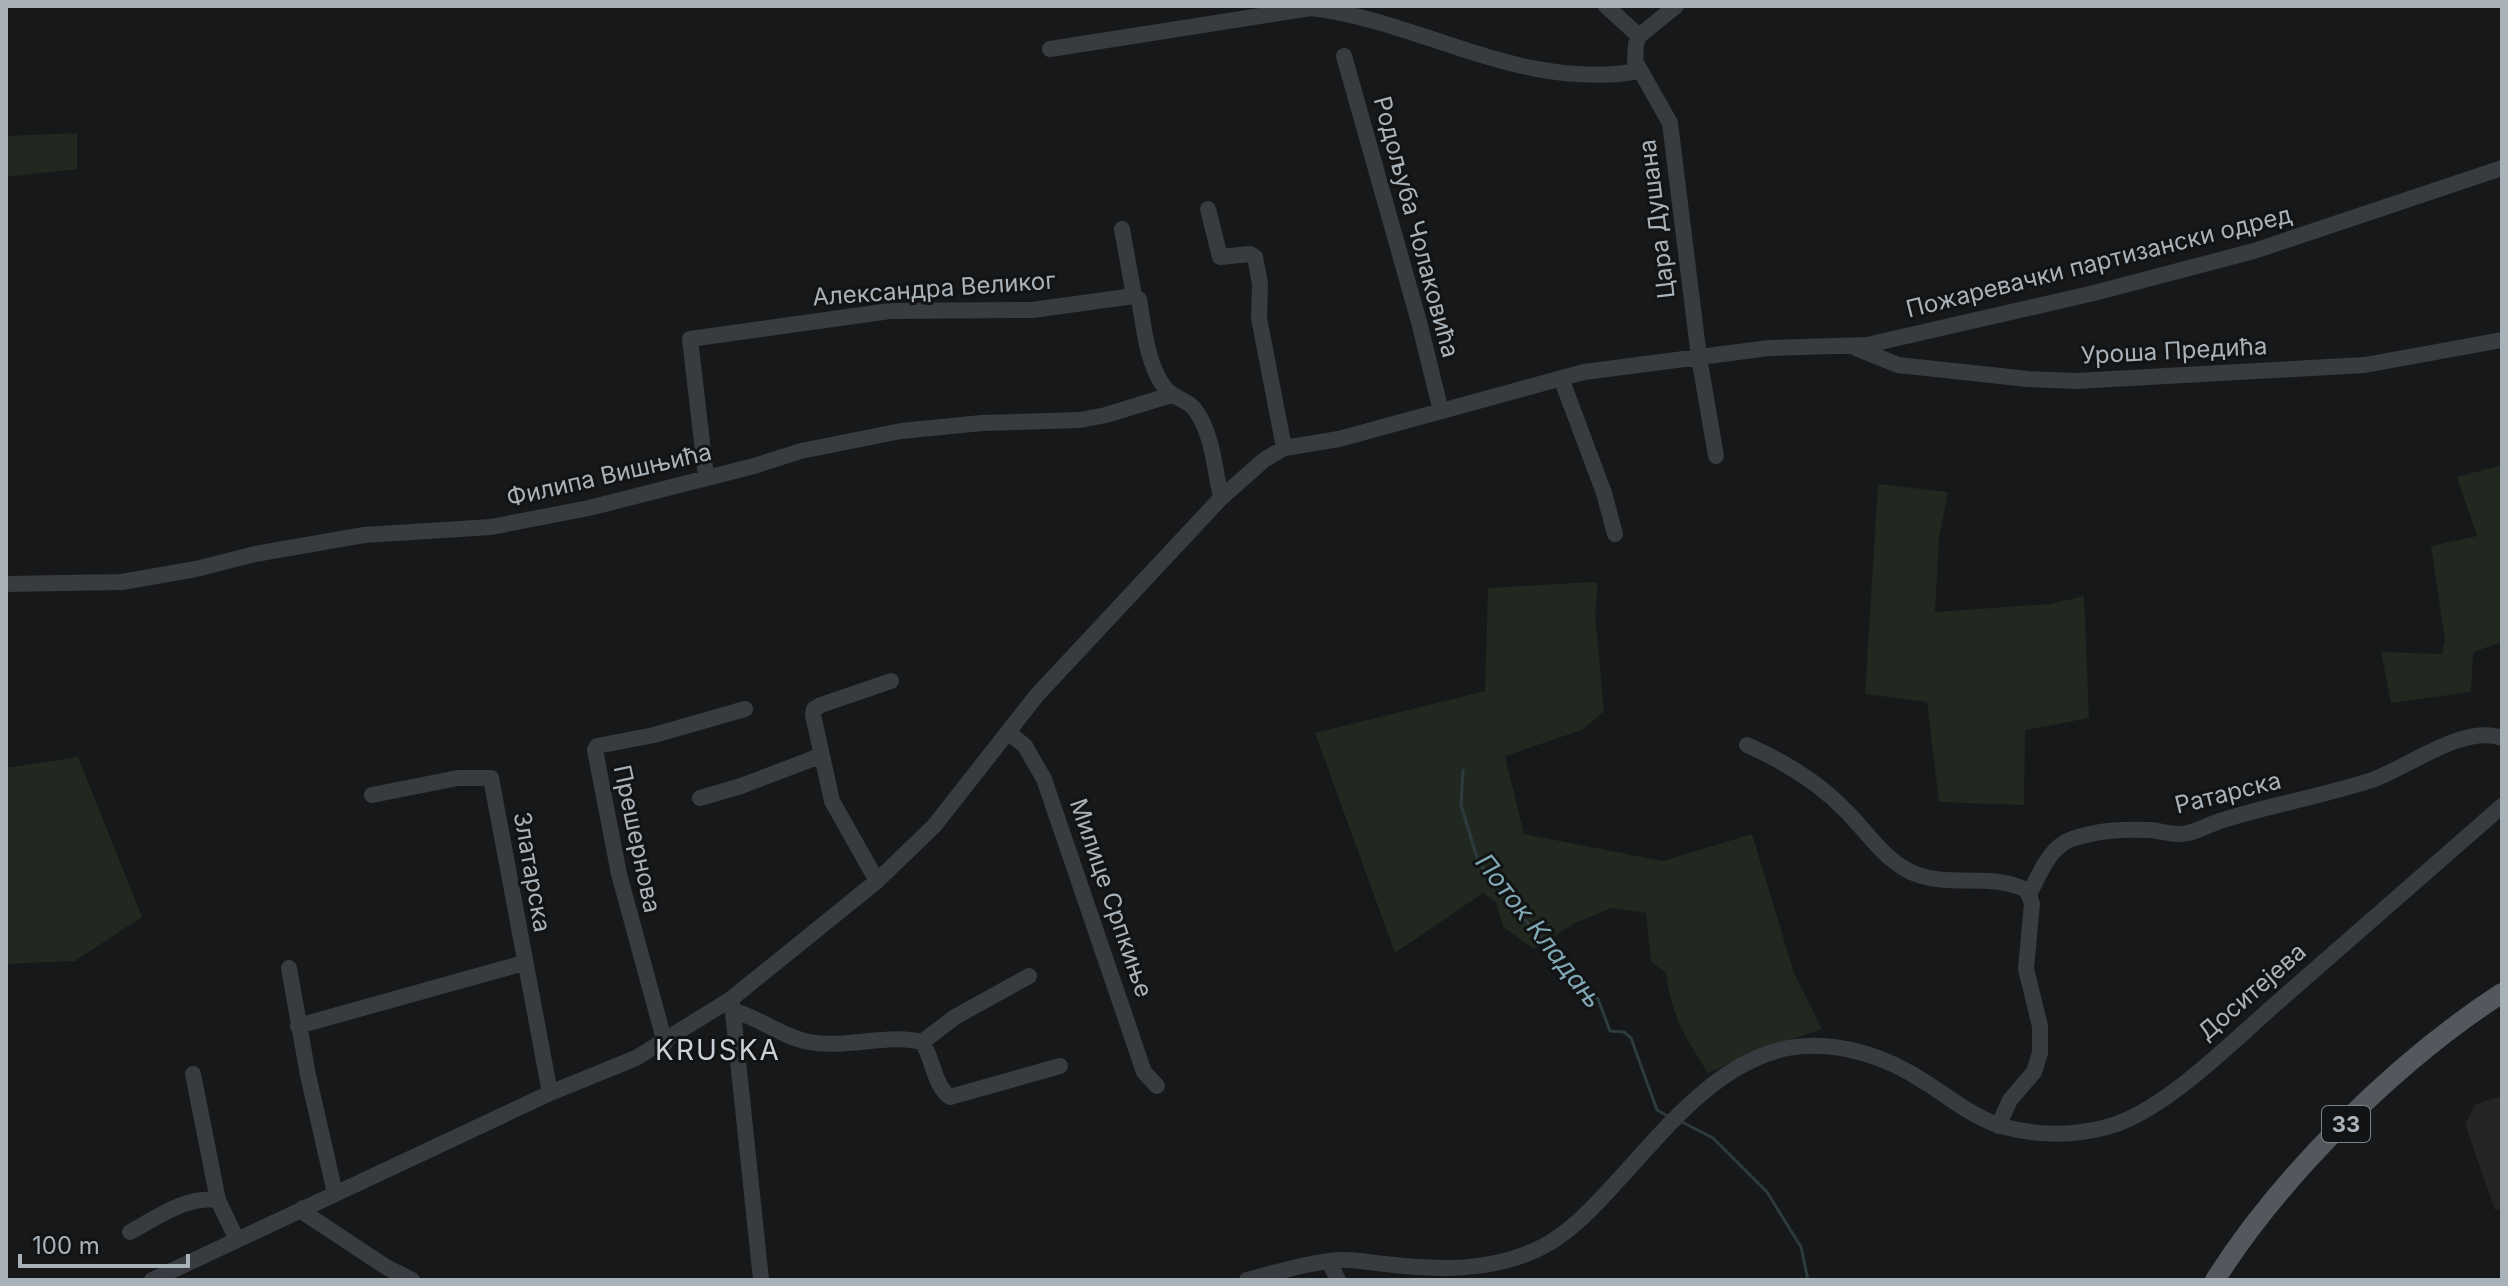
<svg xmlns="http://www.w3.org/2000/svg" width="2508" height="1286" font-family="Inter,sans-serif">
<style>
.built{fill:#232426}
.green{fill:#20281f}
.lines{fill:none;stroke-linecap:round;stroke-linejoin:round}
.stream{stroke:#2d3a3e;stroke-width:3}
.minor{stroke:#383b3f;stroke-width:16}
.major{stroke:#54585e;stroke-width:20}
.labels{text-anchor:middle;stroke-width:6;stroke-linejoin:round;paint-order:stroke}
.shield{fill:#121314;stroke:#7c8288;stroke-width:2}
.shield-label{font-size:22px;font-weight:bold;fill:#a9b2b9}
.street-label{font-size:24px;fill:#a9b2b9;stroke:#121314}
.water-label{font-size:26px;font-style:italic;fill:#80a9b5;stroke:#121314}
.quarter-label{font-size:28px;letter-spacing:2px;fill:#cad0d5;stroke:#121314}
</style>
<rect width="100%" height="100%" fill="#171819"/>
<path class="built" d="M 2502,1096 L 2502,1208 L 2495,1210 L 2465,1124 L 2476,1104 Z"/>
<path class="green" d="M 77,133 L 77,169 L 6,177 L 6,136 Z
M 2502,465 L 2502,642 L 2473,652 L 2471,692 L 2391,703 L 2381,652 L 2442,654 L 2445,640 L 2431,546 L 2477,536 L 2457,477 Z
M 1878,484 L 1948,492 L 1939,539 L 1935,612 L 2050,604 L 2084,596 L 2089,718 L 2025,730 L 2024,805 L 1939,802 L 1927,702 L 1865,694 Z
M 1591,582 L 1598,583 L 1595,614 L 1604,711 L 1582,730 L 1505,756 L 1524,834 L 1663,861 L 1752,834 L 1794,973 L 1822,1029 L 1757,1051 L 1708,1073 C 1684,1035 1672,1018 1666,973 L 1651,962 L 1646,913 L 1611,908 L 1573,924 L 1534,949 L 1503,927 L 1496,902 L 1483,893 L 1395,953 L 1315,733 L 1485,691 L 1488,588 Z
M 78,757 L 142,917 L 75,961 L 6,964 L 6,768 Z"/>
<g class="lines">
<path class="stream" d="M 1463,770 L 1461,805 L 1478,861 L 1501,893 L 1552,950 L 1564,972 L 1598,999 L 1610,1031 L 1624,1032 L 1631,1038 L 1657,1110 L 1666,1115
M 1682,1122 L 1713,1138 L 1767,1192 L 1801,1247 L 1808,1280"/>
<path class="minor" d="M 1606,6 L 1639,36
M 1676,6 L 1639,36 L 1636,44 L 1635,61 L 1670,123 L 1699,357 L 1716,456
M 1050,49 L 1311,8 C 1422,21 1521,92 1639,71
M 1344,56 L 1419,322 L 1441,411
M 1208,209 L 1220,257 L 1250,254 L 1255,257 L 1260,284 L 1259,318 L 1284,448
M 1122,229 L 1134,296
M 1856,348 L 1898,365 L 2028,379 L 2076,381 L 2365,365 L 2502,340
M 1561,378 L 1604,493 L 1615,534
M 706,477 L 690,339 L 890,311 L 1032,310 L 1134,296 L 1139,299 C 1144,328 1147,365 1165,388 C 1174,400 1189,398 1198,414 C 1213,438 1215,471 1221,498
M 6,584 L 122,582 L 196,569 L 255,554 L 364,535 L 491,527 L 589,508 L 754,466 L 801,451 L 901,431 L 982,423 L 1080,420 L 1106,415 L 1171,395
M 1008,732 L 1025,746 L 1044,779 L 1144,1072 L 1157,1086
M 1747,745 C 1783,761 1817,781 1844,809 C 1866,830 1883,859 1911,872 C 1947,889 1991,872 2026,890 L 2029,895
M 372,795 L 458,778 L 491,778 L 550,1093
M 700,798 L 741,786 L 820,756
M 877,881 L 832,801 L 813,715 L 814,709 L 821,705 L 891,681
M 2029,895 C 2039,875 2049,847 2072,839 C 2098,830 2123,829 2150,830 C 2160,831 2170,834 2180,834 C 2194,834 2207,825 2220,821 C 2270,805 2323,796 2372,780 C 2409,767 2463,724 2502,738
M 289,968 L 308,1075 L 335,1193
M 732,1003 L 761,1280
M 734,1011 C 760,1018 782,1037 809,1042 C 846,1049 889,1033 922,1042 L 955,1017 L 1029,976
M 298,1026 L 524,963
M 922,1042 C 933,1058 934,1086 950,1097 L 1060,1066
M 665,1043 L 619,874 L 595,750 L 597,746 L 654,735 L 745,709
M 193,1074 L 218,1200 L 237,1240
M 1998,1126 L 2010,1100 L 2034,1072 L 2040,1053 L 2040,1026 L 2026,969 L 2032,904 L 2029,895
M 303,1208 L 306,1214 L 386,1267 L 412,1280
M 130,1232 C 158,1217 185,1196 218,1200
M 1329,1262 L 1338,1280
M 152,1280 L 550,1093 L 636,1058 L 731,999 L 877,881 L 934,826 L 1037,695 L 1221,498 L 1264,460 L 1284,448 L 1339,439 L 1584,372 L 1769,348 L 1867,345 L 2094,293 L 2254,251 L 2502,168
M 1247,1280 C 1278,1272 1310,1262 1341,1260 C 1356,1259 1371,1263 1385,1264 C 1438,1270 1489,1272 1538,1249 C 1566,1236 1590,1211 1611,1188 C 1661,1135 1713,1063 1788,1048 C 1837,1039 1888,1057 1928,1084 C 1952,1099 1977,1120 2005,1127 C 2039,1136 2073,1136 2107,1127 C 2164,1112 2234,1040 2279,1001 C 2353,936 2427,871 2502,806"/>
<path class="major" d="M 2215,1280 C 2282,1174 2397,1061 2502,993"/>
</g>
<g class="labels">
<rect class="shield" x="2322" y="1106" width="48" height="36" rx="6"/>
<g class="shield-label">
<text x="2346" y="1132">33</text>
</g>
<g class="street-label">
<text transform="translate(1657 219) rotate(-97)" y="8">Цара Душана</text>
<text transform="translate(1416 227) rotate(75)" y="8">Родољуба Чолаковића</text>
<text transform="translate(2099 262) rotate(-14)" y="8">Пожаревачки партизански одред</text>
<text transform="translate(934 289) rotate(-4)" y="8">Александра Великог</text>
<text transform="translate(2174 351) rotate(-3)" y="8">Уроша Предића</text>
<text transform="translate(609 475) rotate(-13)" y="8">Филипа Вишњића</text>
<text transform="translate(2228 793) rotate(-14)" y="8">Ратарска</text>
<text transform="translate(637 839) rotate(78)" y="8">Прешернова</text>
<text transform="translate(532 872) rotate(80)" y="8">Златарска</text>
<text transform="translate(1111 898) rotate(71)" y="8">Милице Српкиње</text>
<text transform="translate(2252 992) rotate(-41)" y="8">Доситејева</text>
</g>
<g class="water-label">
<text transform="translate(1539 931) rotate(52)" y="9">Поток Кладањ</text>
</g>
<g class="quarter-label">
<text x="718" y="1060">KRUSKA</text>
</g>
</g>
<rect width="2508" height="1286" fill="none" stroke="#a9b2b9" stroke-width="16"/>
<path d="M20 1254v12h168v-12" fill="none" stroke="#a9b2b9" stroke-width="4"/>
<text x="32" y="1254" font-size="24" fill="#a9b2b9" stroke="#121314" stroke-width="6" paint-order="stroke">100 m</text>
</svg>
